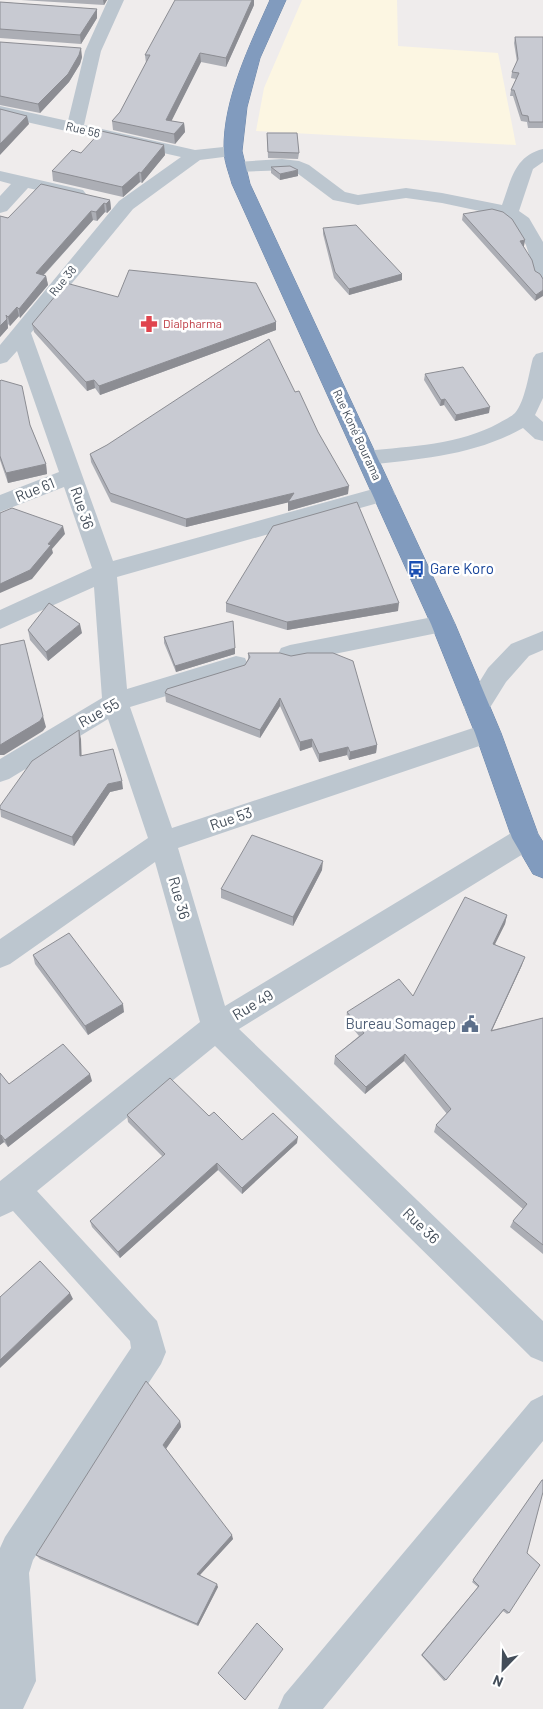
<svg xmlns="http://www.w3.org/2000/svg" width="543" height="1709" font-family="Barlow,sans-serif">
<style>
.commercial{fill:#fcf6e2}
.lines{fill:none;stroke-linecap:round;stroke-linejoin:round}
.highway-casing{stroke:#6c86a9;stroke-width:1}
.minor{fill:#bcc6cf;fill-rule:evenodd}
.highway{fill:#819bbe;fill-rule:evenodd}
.wall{fill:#acaeb5}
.shaded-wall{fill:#8c8d93}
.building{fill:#c8cad2;stroke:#8c8d93}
.labels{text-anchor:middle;stroke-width:5;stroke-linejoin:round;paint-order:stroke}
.far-street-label{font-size:12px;fill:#444e5a;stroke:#fff}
.far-health-label{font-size:12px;fill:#be3a42;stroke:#fff;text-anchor:start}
.street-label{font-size:15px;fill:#444e5a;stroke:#fff}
.transit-label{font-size:15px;fill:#164399;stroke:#fff;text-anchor:start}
.service-label{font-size:15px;fill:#4e5e75;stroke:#fff;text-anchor:end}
</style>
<rect width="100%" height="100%" fill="#efecec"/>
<path class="commercial" d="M 302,0 L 397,0 L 398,46 L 498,53 L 516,145 L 256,131 L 264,88 Z"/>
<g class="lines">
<g class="highway-casing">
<path id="highway" d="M 270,0 L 286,0 L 260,58 L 247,107 L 242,151 L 250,184 L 455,624 L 501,733 L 538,834 L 543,842 L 543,878 L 533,874 L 512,838 L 475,733 L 431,624 L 232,184 C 229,173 224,161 224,150 C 223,99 250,45 270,0 Z"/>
</g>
<path class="minor" d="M 108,0 L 124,0 L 101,51 L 84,125 L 195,150 L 233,146 L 239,147 L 242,151 L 239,155 L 200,160 L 133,209 L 31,333 L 113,561 L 384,486 L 392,489 L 395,494 L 392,499 L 117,577 L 127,689 L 236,656 L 245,658 L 248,665 L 245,672 L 130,707 L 172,828 L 488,723 L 497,726 L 501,733 L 497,740 L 178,848 L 225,1006 L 516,830 L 526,827 L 536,830 L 540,838 L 536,846 L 239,1029 L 543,1321 L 543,1362 L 531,1357 L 215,1046 L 37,1191 L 157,1321 L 166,1352 L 161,1364 L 33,1560 L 29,1573 L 36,1681 L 23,1709 L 0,1709 L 0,1548 L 5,1537 L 131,1348 L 130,1341 L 13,1211 L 0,1217 L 0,1181 L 200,1022 L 155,862 L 10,964 L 0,968 L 0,939 L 148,838 L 108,719 L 9,779 L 0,782 L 0,759 L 102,698 L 94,587 L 0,629 L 0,610 L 92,568 L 64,487 L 0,512 L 0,495 L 59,472 L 17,351 L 7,362 L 0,364 L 0,345 L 119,201 L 181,157 L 0,116 L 0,106 L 68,121 L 85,51 Z
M 543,149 L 543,162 L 533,169 L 519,211 L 529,218 L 543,242 L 543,279 L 536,277 L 526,245 L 514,225 L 503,216 L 442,203 L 406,198 L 358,205 L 333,200 L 297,173 L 290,170 L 237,172 L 231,171 L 228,167 L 231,163 L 237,162 L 282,159 L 299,161 L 309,165 L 345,192 L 358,195 L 406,188 L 442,193 L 502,205 C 511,181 514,156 543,149 Z
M 0,171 L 83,190 L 86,194 L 83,198 L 77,199 L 28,188 L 7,211 L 0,213 L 0,196 L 11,184 L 0,181 Z
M 543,352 L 543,398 L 535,415 L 543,422 L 543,441 L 535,439 L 523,428 C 475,455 421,459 367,465 L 359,463 L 356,458 L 359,453 L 367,451 C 411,446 459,445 499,423 C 504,420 511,417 515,413 C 525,402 529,372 533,358 L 536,354 Z
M 443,615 L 452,618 L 455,624 L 452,630 L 290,663 L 281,660 L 278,654 L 281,648 L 290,645 Z
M 543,631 L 543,650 L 529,656 L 506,682 L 486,714 L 477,717 L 468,714 L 464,707 L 488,668 L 511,644 Z
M 543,1395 L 543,1441 L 323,1709 L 278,1709 L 284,1695 L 531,1401 Z"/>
<use href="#highway" class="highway"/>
</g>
<path class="wall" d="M 21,0 L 107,0 L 104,5 Z
M 0,2 L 97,9 L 97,18 L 81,44 L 0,38 Z
M 254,5 L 226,67 L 201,62 L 171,121 L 184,123 L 185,132 L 175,144 L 113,130 L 112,121 L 120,112 L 146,63 L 145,55 Z
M 515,37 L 543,37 L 543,128 L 528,128 L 527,122 L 521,121 L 513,96 L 510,96 L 511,90 L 516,79 L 511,78 L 512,72 L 517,62 L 514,43 Z
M 0,42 L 82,57 L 80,64 L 69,82 L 40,113 L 0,105 Z
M 267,133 L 299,153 L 298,159 L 268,158 Z
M 164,145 L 165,155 L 142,183 L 140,182 L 123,197 L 53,181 L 52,171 L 81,153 Z
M 271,167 L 298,176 L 280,180 L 271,173 Z
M 110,200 L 111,209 L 107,213 L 105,212 L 97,221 L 93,220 L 44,275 L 46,276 L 48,285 L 20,318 L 19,316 L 10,326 L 8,324 L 8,328 L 0,337 L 0,216 L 8,218 Z
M 463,214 L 524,246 L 523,246 L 535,271 L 543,279 L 535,301 L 462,220 Z
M 323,228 L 402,274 L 402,280 L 349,295 L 334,278 L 323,234 Z
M 118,297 L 276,322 L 276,330 L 100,395 L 95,388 L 87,391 L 34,332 L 32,324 Z
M 425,374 L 489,413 L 455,421 L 444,405 L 440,406 L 424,380 Z
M 0,381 L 30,425 L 46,464 L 47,474 L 8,483 L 0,460 Z
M 90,454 L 348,494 L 288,511 L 288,502 L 186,527 L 111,502 L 91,462 Z
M 226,603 L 398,611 L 287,630 L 226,612 Z
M 28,630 L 82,633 L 48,661 L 30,640 Z
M 164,637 L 235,654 L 176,672 L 164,643 Z
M 248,653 L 377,745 L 376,753 L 349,760 L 347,755 L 319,762 L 312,747 L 300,751 L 280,706 L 260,738 L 166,702 L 165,693 L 245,665 L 248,659 Z
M 81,739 L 81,756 L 123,789 L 110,792 L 74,846 L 1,817 L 0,806 Z
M 322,870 L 293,926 L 221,898 L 221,889 Z
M 507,915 L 505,924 L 495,944 L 522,965 L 492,1030 L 543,1018 L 543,1254 L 510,1227 L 513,1221 L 523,1209 L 434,1132 L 436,1125 L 447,1114 L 404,1061 L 365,1094 L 334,1064 L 335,1056 L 359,1036 L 346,1020 L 347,1012 L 413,996 Z
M 33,955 L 124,1012 L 88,1035 L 35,964 Z
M 0,1073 L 9,1084 L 92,1081 L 8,1147 L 4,1142 L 0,1145 Z
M 127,1115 L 209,1116 L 242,1140 L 297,1143 L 242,1194 L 218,1170 L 120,1258 L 92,1227 L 90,1221 L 163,1157 L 128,1122 Z
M 180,1421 L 181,1427 L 166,1449 L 233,1539 L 200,1575 L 218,1587 L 198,1626 L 40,1559 L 36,1555 Z
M 542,1480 L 509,1613 L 507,1614 L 503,1611 L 446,1680 L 444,1681 L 421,1655 L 478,1587 L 472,1582 Z"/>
<path class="shaded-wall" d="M 103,0 L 107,0 L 104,5 Z
M 252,0 L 254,0 L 254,5 L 226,67 L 226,58 Z
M 97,9 L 97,18 L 81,44 L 80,35 Z
M 81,48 L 82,57 L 80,64 L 69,82 L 40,113 L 38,104 Z
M 200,53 L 201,62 L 167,130 L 166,120 Z
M 27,116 L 29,124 L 0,155 L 0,144 Z
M 184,123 L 185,132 L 175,144 L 174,134 Z
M 164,145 L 165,155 L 142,183 L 141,173 Z
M 298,170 L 298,176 L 280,180 L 280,174 Z
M 139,172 L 140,182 L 123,197 L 122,187 Z
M 110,200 L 111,209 L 107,213 L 106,204 Z
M 104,203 L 105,212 L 97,221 L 96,212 Z
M 91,211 L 93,220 L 37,282 L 36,273 Z
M 525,240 L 524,246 L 519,247 L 520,241 Z
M 402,274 L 402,280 L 349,295 L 349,289 Z
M 46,276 L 48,285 L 20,318 L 19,309 Z
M 543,290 L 543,296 L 535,301 L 536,295 Z
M 17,307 L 19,316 L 10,326 L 8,317 Z
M 7,319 L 8,328 L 0,337 L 0,326 Z
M 276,322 L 276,330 L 100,395 L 99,386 Z
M 94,380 L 95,388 L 87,391 L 86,382 Z
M 445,399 L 444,405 L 440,406 L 441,400 Z
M 490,407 L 489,413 L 455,421 L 456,415 Z
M 46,464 L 47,474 L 8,483 L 6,473 Z
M 349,486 L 348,494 L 288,511 L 288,502 L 290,502 L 186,527 L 186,519 L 294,493 Z
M 63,526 L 65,534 L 52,549 L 53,553 L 32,579 L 0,593 L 0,584 L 48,544 Z
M 399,603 L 398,611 L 287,630 L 287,622 Z
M 80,624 L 82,633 L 48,661 L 46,652 Z
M 235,648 L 235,654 L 176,672 L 175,666 Z
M 280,698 L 280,706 L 260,738 L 260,730 Z
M 43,716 L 46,727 L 43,731 L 4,755 L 0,755 L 0,745 Z
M 79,730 L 81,739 L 82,765 L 80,756 Z
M 312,739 L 312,747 L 300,751 L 300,742 Z
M 377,745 L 376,753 L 349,760 L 350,752 Z
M 348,747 L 347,755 L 319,762 L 319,754 Z
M 122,781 L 123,789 L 110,792 L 74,846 L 72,837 L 108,784 Z
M 323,861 L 322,870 L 293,926 L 293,917 Z
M 507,915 L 505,924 L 491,952 L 493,944 Z
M 525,957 L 522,965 L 488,1039 L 491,1031 Z
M 123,1004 L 124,1012 L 88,1035 L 85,1026 Z
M 405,1054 L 404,1061 L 365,1094 L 366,1087 Z
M 90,1074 L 92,1081 L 8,1147 L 5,1140 Z
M 0,1135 L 1,1135 L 4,1142 L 0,1145 Z
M 298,1137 L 297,1143 L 242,1194 L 242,1188 Z
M 217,1163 L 218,1170 L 120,1258 L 118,1252 Z
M 70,1293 L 73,1299 L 0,1368 L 0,1360 Z
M 180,1421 L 181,1427 L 165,1450 L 163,1445 Z
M 232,1535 L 233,1539 L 198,1577 L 197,1574 Z
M 217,1584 L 218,1587 L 198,1626 L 197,1624 Z"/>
<path class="building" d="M 175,0 L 252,0 L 226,58 L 200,53 L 166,120 L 184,123 L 174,134 L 112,121 L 120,112 L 150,55 L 145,55 Z
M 0,2 L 97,9 L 80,35 L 0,29 Z
M 515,37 L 543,37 L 543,122 L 529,122 L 528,116 L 522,115 L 514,90 L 511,90 L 519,73 L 512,72 L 518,59 Z
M 0,42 L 81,48 L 79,55 L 68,74 L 38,104 L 0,96 Z
M 0,109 L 27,116 L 0,144 Z
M 101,131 L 164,145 L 141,173 L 139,172 L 122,187 L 52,171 L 72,150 L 81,153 Z
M 267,133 L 297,133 L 299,153 L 268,152 Z
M 290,166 L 298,170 L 280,174 L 271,167 Z
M 41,184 L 110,200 L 106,204 L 104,203 L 96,212 L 91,211 L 36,273 L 46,276 L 19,309 L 17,307 L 8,317 L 6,315 L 7,319 L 0,326 L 0,216 L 8,218 Z
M 492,209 L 503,212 L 512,219 L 525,240 L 520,241 L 532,260 L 535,271 L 540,274 L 543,279 L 543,290 L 536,295 L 463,214 Z
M 356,225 L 402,274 L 349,289 L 335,272 L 323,228 Z
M 129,270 L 256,283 L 276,322 L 99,386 L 94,380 L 86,382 L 32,324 L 66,283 L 118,297 Z
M 269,339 L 295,392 L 299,391 L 318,432 L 349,486 L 288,502 L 294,493 L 186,519 L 110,493 L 90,454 L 107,445 Z
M 463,367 L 490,407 L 456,415 L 445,399 L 441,400 L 425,374 Z
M 1,380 L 22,386 L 30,425 L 46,464 L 6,473 L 0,456 L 0,381 Z
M 357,502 L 399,603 L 287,622 L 226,603 L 273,526 Z
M 12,508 L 63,526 L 48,544 L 51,545 L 30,570 L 0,584 L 0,513 Z
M 49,603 L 80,624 L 46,652 L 28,630 Z
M 233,621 L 235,648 L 175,666 L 164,637 Z
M 24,640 L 43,716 L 40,721 L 0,745 L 0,645 Z
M 248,653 L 280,653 L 291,656 L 307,653 L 333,653 L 353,661 L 377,745 L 350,752 L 348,747 L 319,754 L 312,739 L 300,742 L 280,698 L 260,730 L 165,693 L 167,689 L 245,665 L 250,657 Z
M 79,730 L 80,756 L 113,749 L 122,781 L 108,784 L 72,837 L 0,809 L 0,806 L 32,761 Z
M 252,835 L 323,861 L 293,917 L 221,889 Z
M 465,897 L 507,915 L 493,944 L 525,957 L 491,1031 L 543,1018 L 543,1245 L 513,1221 L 527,1204 L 436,1125 L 451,1109 L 405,1054 L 366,1087 L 335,1056 L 364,1033 L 347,1012 L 399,979 L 413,996 Z
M 69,933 L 123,1004 L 85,1026 L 33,955 Z
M 63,1044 L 90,1074 L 5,1140 L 1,1135 L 0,1135 L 0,1073 L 9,1084 Z
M 170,1078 L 209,1116 L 214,1112 L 242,1140 L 273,1113 L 298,1137 L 242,1188 L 217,1163 L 118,1252 L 90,1221 L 165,1154 L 127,1115 Z
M 40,1261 L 70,1293 L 0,1360 L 0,1297 Z
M 146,1381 L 180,1421 L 163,1445 L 232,1535 L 197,1574 L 217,1584 L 197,1624 L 36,1555 Z
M 542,1480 L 543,1480 L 543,1492 L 527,1553 L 540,1565 L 509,1613 L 504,1609 L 446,1680 L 422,1655 L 479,1586 L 473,1580 Z
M 257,1623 L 283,1649 L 245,1700 L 218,1673 Z"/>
<defs>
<g id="pharmacy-bare" transform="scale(1.35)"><path d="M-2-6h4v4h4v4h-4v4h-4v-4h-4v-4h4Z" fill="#e0444e" stroke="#fff" stroke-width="2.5" paint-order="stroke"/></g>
<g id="bus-bare" transform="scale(1.35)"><path d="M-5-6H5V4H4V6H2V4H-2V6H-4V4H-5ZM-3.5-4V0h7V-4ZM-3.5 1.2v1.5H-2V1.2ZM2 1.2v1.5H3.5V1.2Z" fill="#1a4fb4" stroke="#fff" stroke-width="2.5" paint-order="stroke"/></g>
<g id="civic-bare" transform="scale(1.35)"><path d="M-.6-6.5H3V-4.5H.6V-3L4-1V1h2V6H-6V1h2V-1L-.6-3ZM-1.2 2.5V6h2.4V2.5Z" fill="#5c6f8a" stroke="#fff" stroke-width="2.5" paint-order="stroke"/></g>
</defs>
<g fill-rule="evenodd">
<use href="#pharmacy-bare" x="149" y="324"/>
<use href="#bus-bare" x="416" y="569"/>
<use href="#civic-bare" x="470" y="1024"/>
</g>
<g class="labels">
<g class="far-street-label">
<text transform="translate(83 130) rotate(13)" y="4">Rue 56</text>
<text transform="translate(63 281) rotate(-51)" y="4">Rue 38</text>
<text transform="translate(357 435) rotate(65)" y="4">Rue Koné Bourama</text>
</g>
<g class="far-health-label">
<text x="163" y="328">Dialpharma</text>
</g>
<g class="street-label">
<text transform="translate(35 490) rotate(-22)" y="5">Rue 61</text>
<text transform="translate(82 508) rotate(71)" y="5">Rue 36</text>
<text transform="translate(99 713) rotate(-29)" y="5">Rue 55</text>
<text transform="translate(231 819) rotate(-19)" y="5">Rue 53</text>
<text transform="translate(179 898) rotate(74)" y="5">Rue 36</text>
<text transform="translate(253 1005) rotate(-31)" y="5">Rue 49</text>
<text transform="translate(421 1226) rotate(44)" y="5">Rue 36</text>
</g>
<g class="transit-label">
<text x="430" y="574">Gare Koro</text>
</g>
<g class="service-label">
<text x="456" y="1029">Bureau Somagep</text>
</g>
</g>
<g transform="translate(503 1669) rotate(203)" stroke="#ffffff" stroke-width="4" paint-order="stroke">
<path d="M0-4L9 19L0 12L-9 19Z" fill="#444e5a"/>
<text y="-8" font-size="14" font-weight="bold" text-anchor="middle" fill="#444e5a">N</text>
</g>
</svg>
